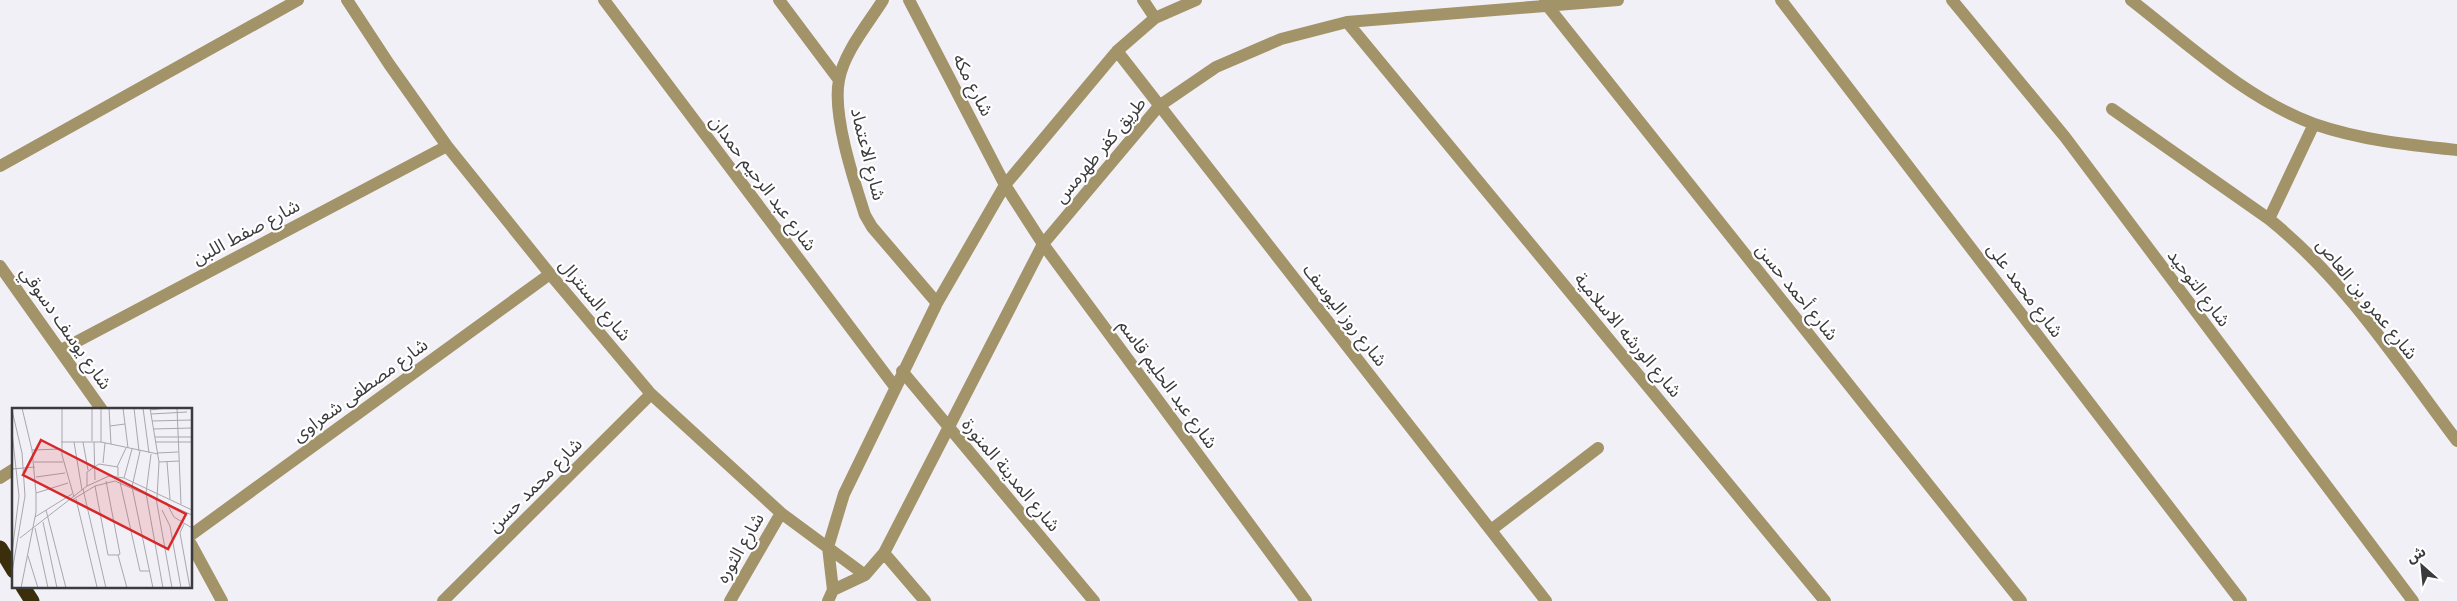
<svg xmlns="http://www.w3.org/2000/svg" width="2457" height="601" font-family="'Fira Sans','Noto Sans Arabic',sans-serif">
<style>
.lines{fill:none;stroke-linecap:round;stroke-linejoin:round}
.minor{stroke:#a29368;stroke-width:12}
.highway{stroke:#3a2f0a;stroke-width:15}
.labels{text-anchor:middle;stroke-width:4.5;stroke-linejoin:round;paint-order:stroke}
.street-label{font-size:18px;fill:#3b3a3d;stroke:#fff}
.inset-road{fill:none;stroke:#a9a7ad;stroke-width:1}
.view{fill:#d62828;fill-opacity:0.15;stroke:#d62828;stroke-width:2.5}
.inset-edge{fill:none;stroke:#3b3a3d;stroke-width:2.5}
</style>
<rect width="100%" height="100%" fill="#f2f0f7"/>
<g class="lines">
<path class="minor" d="M 347,0 L 389,64 L 447,146 L 550,274 L 651,394 L 781,513 L 865,575
M 604,0 L 895,387
M 779,0 L 839,80
M 883,0 C 868,24 844,52 839,80 C 832,115 854,181 865,215 L 872,227 L 937,303
M 909,0 L 1005,185 L 1043,244 L 1306,601
M 1143,0 L 1155,18
M 1545,0 L 1546,4 L 2021,601
M 1781,0 L 2241,601
M 1952,0 L 2065,137 L 2413,601
M 2131,0 C 2188,44 2246,99 2314,124 C 2360,140 2409,145 2457,150
M 1347,22 L 1825,601
M 1117,51 L 1546,601
M 2112,109 L 2269,219 C 2345,280 2399,364 2457,441
M 0,166 L 298,0
M 2269,219 L 2314,124
M 0,266 L 102,410
M 61,350 L 447,146
M 902,371 L 1094,601
M 0,478 L 14,469
M 1491,530 L 1598,448
M 191,535 L 550,274
M 191,544 L 222,601
M 884,553 L 925,601
M 833,590 L 865,575 L 884,553 L 1043,244 L 1159,106 L 1216,67 L 1281,39 L 1347,22 L 1618,0
M 443,601 L 651,394
M 730,601 L 781,513
M 828,601 L 833,590 L 828,547 L 844,494 L 937,303 L 1005,185 L 1117,51 L 1155,18 L 1196,0"/>
<path class="highway" d="M 0,548 L 14,571
M 23,587 L 32,601"/>
</g>
<g class="labels">
<g class="street-label">
<text transform="translate(973 85) rotate(63)" y="6">شارع مكه</text>
<text transform="translate(1100 150) rotate(-50)" y="6">طريق كفر طهرمس</text>
<text transform="translate(868 154) rotate(76)" y="6">شارع الاعتماد</text>
<text transform="translate(763 183) rotate(53)" y="6">شارع عبد الرحيم حمدان</text>
<text transform="translate(246 232) rotate(-28)" y="6">شارع صفط اللبن</text>
<text transform="translate(2199 288) rotate(53)" y="6">شارع التوحيد</text>
<text transform="translate(2025 290) rotate(53)" y="6">شارع محمد على</text>
<text transform="translate(1797 292) rotate(51)" y="6">شارع أحمد حسن</text>
<text transform="translate(2367 299) rotate(51)" y="6">شارع عمرو بن العاص</text>
<text transform="translate(595 300) rotate(50)" y="6">شارع السنترال</text>
<text transform="translate(1345 315) rotate(52)" y="6">شارع روز اليوسف</text>
<text transform="translate(66 328) rotate(55)" y="6">شارع يوسف دسوقي</text>
<text transform="translate(1628 335) rotate(50)" y="6">شارع الورشه الاسلامية</text>
<text transform="translate(1168 384) rotate(54)" y="6">شارع عبد الحليم قاسم</text>
<text transform="translate(360 390) rotate(-36)" y="6">شارع مصطفى شعراوى</text>
<text transform="translate(1011 475) rotate(50)" y="6">شارع المدينة المنورة</text>
<text transform="translate(535 485) rotate(-45)" y="6">شارع محمد حسن</text>
<text transform="translate(740 548) rotate(-60)" y="6">شارع الثوره</text>
</g>
</g>
<g transform="translate(12 408)">
<rect width="180" height="180" fill="#f2f0f7"/>
<path class="inset-road" d="M 50,0 L 50,47 L 62,89M 97,0 L 99,36M 111,0 L 116,40M 122,0 L 127,43M 131,0 L 137,45M 138,0 L 147,54 L 145,90M 165,0 L 169,96M 0,2 L 10,45 L 13,88 L 0,164M 138,2 L 155,0M 139,6 L 175,4M 140,13 L 180,12M 98,18 L 113,16M 141,21 L 180,20M 0,24 L 7,88 L 0,145M 143,29 L 180,29M 80,33 L 80,0M 49,34 L 89,34 L 146,46M 62,34 L 70,82M 71,34 L 76,62M 82,34 L 83,72M 89,34 L 89,0M 143,34 L 180,34M 20,42 L 49,41M 128,43 L 120,79 L 141,180M 145,45 L 166,44M 139,46 L 134,85 L 151,180M 22,54 L 51,54M 147,54 L 167,53M 155,54 L 158,91M 91,55 L 93,35M 105,59 L 114,40M 0,61 L 23,59M 24,69 L 53,65M 112,70 L 120,41M 94,73 L 108,146 L 106,147 L 115,180M 108,74 L 128,163 L 137,163M 75,78 L 75,64 L 87,56 L 106,59 L 106,68M 83,78 L 96,147 L 106,147M 71,81 L 94,180M 24,85 L 56,75M 144,90 L 160,180M 64,91 L 85,179M 60,92 L 83,78 L 103,73 L 180,107M 154,94 L 162,109 L 180,120M 34,102 L 54,180M 150,102 L 158,118 L 169,180M 23,109 L 60,86M 31,114 L 45,180M 172,116 L 168,125 L 178,180M 23,120 L 36,180M 8,130 L 75,78 L 97,68 L 112,70 L 180,102M 16,148 L 26,180M 9,180 L 24,104 L 24,85 L 20,42 L 10,0"/>
<path class="view" d="M 29,32 L 174,106 L 156,141 L 11,67 Z"/>
<rect width="180" height="180" class="inset-edge"/>
</g>
<g transform="translate(2422 566) rotate(333)" stroke="#ffffff" stroke-width="4" paint-order="stroke">
<path d="M0-4L9 19L0 12L-9 19Z" fill="#3b3a3d"/>
<text y="-8" font-size="14" font-weight="bold" text-anchor="middle" fill="#3b3a3d">ش</text>
</g>
</svg>
